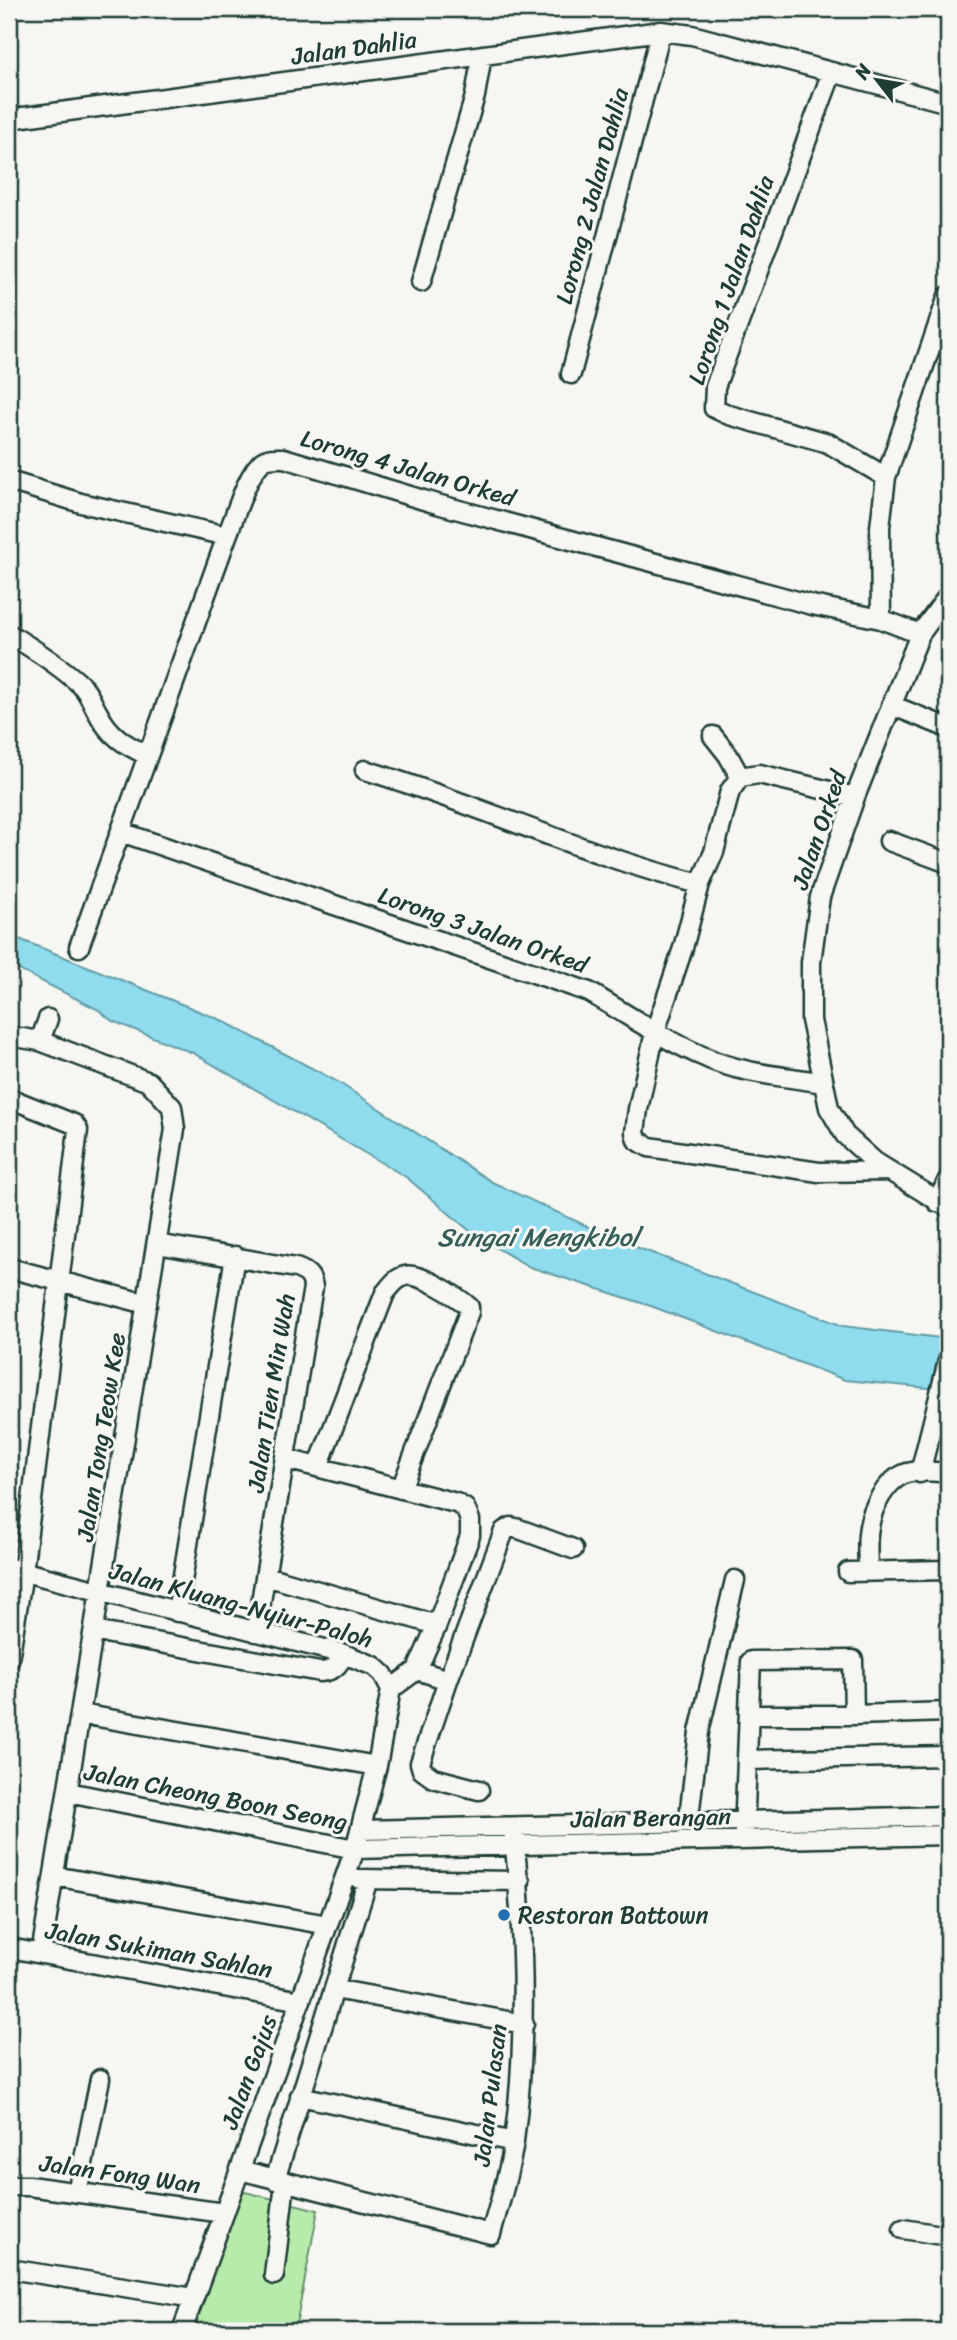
<svg xmlns="http://www.w3.org/2000/svg" width="957" height="2340" font-family="Sriracha,sans-serif">
<style>
.green{fill:#b7ebac;stroke:#6b9470;stroke-width:2}
.water{fill:#8fdcef;stroke:#629ca4;stroke-width:2}
.lines{fill:none;stroke-linecap:round;stroke-linejoin:round}
.minor-casing{stroke:#1f3d34;stroke-width:23}
.minor{stroke:#f6f6f2;stroke-width:18}
.poi-dot{fill:#1f6fb2;stroke:#f6f6f2;stroke-width:2.5}
.labels{text-anchor:middle;stroke-width:6;stroke-linejoin:round;paint-order:stroke}
.street-label{font-size:24px;fill:#1f3d34;stroke:#f6f6f2}
.poi-label{font-size:24px;fill:#1f3d34;stroke:#f6f6f2;text-anchor:start}
.water-label{font-size:26px;font-style:italic;fill:#355d59;stroke:#f6f6f2}
</style>
<rect width="100%" height="100%" fill="#f6f6f2"/>
<filter id="ink" filterUnits="userSpaceOnUse"><feTurbulence type="fractalNoise" baseFrequency=".0143" numOctaves="2"/><feDisplacementMap in="SourceGraphic" scale="14" xChannelSelector="R" yChannelSelector="G"/><feConvolveMatrix kernelMatrix="1 2 1 2 8 2 1 2 1" color-interpolation-filters="sRGB"/></filter>
<g filter="url(#ink)">
<path class="green" d="M 241,2191 L 318,2210 L 295,2331 L 190,2331 Z"/>
<path class="water" d="M 9,935 L 221,1020 L 338,1082 L 492,1182 L 610,1237 L 843,1326 L 948,1339 L 948,1390 L 845,1380 L 651,1306 L 530,1267 L 477,1237 L 406,1177 L 193,1053 L 112,1021 L 99,1010 L 9,965 Z"/>
<g class="lines">
<g class="minor-casing">
<path id="minor" d="M 832,72 L 715,387 L 714,408 L 729,415 L 828,443 L 886,477
M 9,119 L 661,31 L 692,35 L 948,103
M 421,282 L 475,96 L 482,55
M 571,374 L 661,31
M 9,481 L 81,503 L 227,536
M 948,596 L 920,634 L 855,797 L 820,897 L 811,962 L 811,1020 L 829,1108 L 845,1135 L 875,1162 L 948,1207
M 881,619 L 880,527 L 886,477 L 948,296
M 9,634 C 34,649 59,665 81,685 C 89,693 92,703 98,713 C 109,735 125,745 147,755
M 891,705 L 948,728
M 713,736 L 728,755 L 740,777
M 365,770 C 478,804 587,856 700,884 L 714,852 L 730,791 L 740,777 L 759,774 L 855,797
M 121,832 L 589,992 C 628,1015 666,1041 707,1058 C 742,1074 785,1076 823,1083
M 889,841 L 948,863
M 700,884 L 683,948 L 655,1032 L 638,1109 L 635,1132 L 637,1140 L 649,1147 L 819,1172 L 889,1171
M 79,947 L 227,536 C 235,517 247,473 263,461 C 269,457 277,458 284,458 L 437,504 L 812,605 L 881,619 L 920,634
M 9,1036 L 40,1041 L 149,1082 L 172,1107 L 175,1129 L 41,1954
M 40,1041 L 48,1019
M 9,1098 L 74,1124 L 78,1130 L 23,1572 L 9,1660
M 937,1202 L 948,1180
M 157,1244 L 296,1268 C 307,1272 312,1276 313,1287 L 256,1632
M 9,1268 L 147,1304
M 286,1459 L 456,1503 L 465,1508 L 470,1520 L 470,1536 L 437,1625 L 417,1670 L 391,1689
M 318,1467 L 385,1293 C 391,1286 396,1278 405,1276 C 420,1272 458,1297 469,1307 L 469,1312 L 401,1489
M 920,1473 L 948,1361
M 9,1568 L 344,1654 L 374,1666 L 383,1674 L 391,1689 L 377,1766 L 355,1849 L 182,2331
M 868,1571 C 868,1557 866,1541 869,1527 C 872,1508 885,1482 904,1474 C 916,1469 936,1472 948,1473
M 848,1572 L 948,1570
M 266,1576 L 437,1625
M 177,1612 L 235,1256
M 94,1631 L 320,1672 C 334,1671 338,1666 344,1654
M 417,1670 L 448,1680 L 504,1531 L 511,1527 L 519,1529 L 573,1549
M 448,1680 L 420,1763 L 422,1770 L 433,1778 L 479,1790
M 81,1714 L 377,1766
M 749,1715 L 854,1715
M 747,1760 L 948,1756
M 68,1792 L 355,1849 L 948,1835
M 362,1830 L 948,1816
M 744,1833 L 751,1661 L 853,1660 L 854,1715 L 948,1712
M 687,1834 L 699,1732 L 735,1580
M 54,1876 L 328,1925
M 359,1879 L 520,1881
M 9,1948 L 301,2001
M 334,1989 L 524,2024
M 300,2096 L 514,2142
M 240,2170 L 491,2234 C 499,2203 510,2172 514,2141 C 528,2037 524,1931 513,1827
M 275,2180 L 368,1879
M 9,2186 L 29,2186 L 224,2213
M 77,2193 L 100,2079
M 903,2229 L 948,2236
M 9,2269 L 194,2298
M 274,2275 L 285,2183"/>
</g>
<use href="#minor" class="minor"/>
</g>
</g>
<circle class="poi-dot" cx="504" cy="1915" r="7"/>
<g class="labels">
<g class="street-label">
<text transform="translate(354 48) rotate(-8)" y="8">Jalan Dahlia</text>
<text transform="translate(592 196) rotate(-75)" y="8">Lorong 2 Jalan Dahlia</text>
<text transform="translate(731 280) rotate(-71)" y="8">Lorong 1 Jalan Dahlia</text>
<text transform="translate(408 468) rotate(16)" y="8">Lorong 4 Jalan Orked</text>
<text transform="translate(819 830) rotate(-71)" y="8">Jalan Orked</text>
<text transform="translate(483 930) rotate(19)" y="8">Lorong 3 Jalan Orked</text>
<text transform="translate(271 1393) rotate(-81)" y="8">Jalan Tien Min Wah</text>
<text transform="translate(101 1437) rotate(-81)" y="8">Jalan Tong Teow Kee</text>
<text transform="translate(241 1605) rotate(15)" y="8">Jalan Kluang-Nyiur-Paloh</text>
<text transform="translate(216 1797) rotate(11)" y="8">Jalan Cheong Boon Seong</text>
<text transform="translate(651 1818) rotate(-1)" y="8">Jalan Berangan</text>
<text transform="translate(159 1950) rotate(10)" y="8">Jalan Sukiman Sahlan</text>
<text transform="translate(249 2072) rotate(-70)" y="8">Jalan Gajus</text>
<text transform="translate(490 2095) rotate(-83)" y="8">Jalan Pulasan</text>
<text transform="translate(120 2174) rotate(8)" y="8">Jalan Fong Wan</text>
</g>
<g class="poi-label">
<text x="518" y="1923">Restoran Battown</text>
</g>
<g class="water-label">
<text x="538" y="1246">Sungai Mengkibol</text>
</g>
</g>
<rect width="957" height="2340" fill="none" stroke="#f6f6f2" stroke-width="35"/>
<rect x="18" y="18" width="922" height="2305" fill="none" stroke="#1f3d34" stroke-width="2.5" filter="url(#ink)"/>
<g transform="translate(877 80) rotate(301)" stroke="#f6f6f2" stroke-width="5" paint-order="stroke">
<path d="M0-5L12 26L0 18L-12 26Z" fill="#1f3d34"/>
<text y="-10" font-size="19" font-weight="bold" text-anchor="middle" fill="#1f3d34">N</text>
</g>
</svg>
